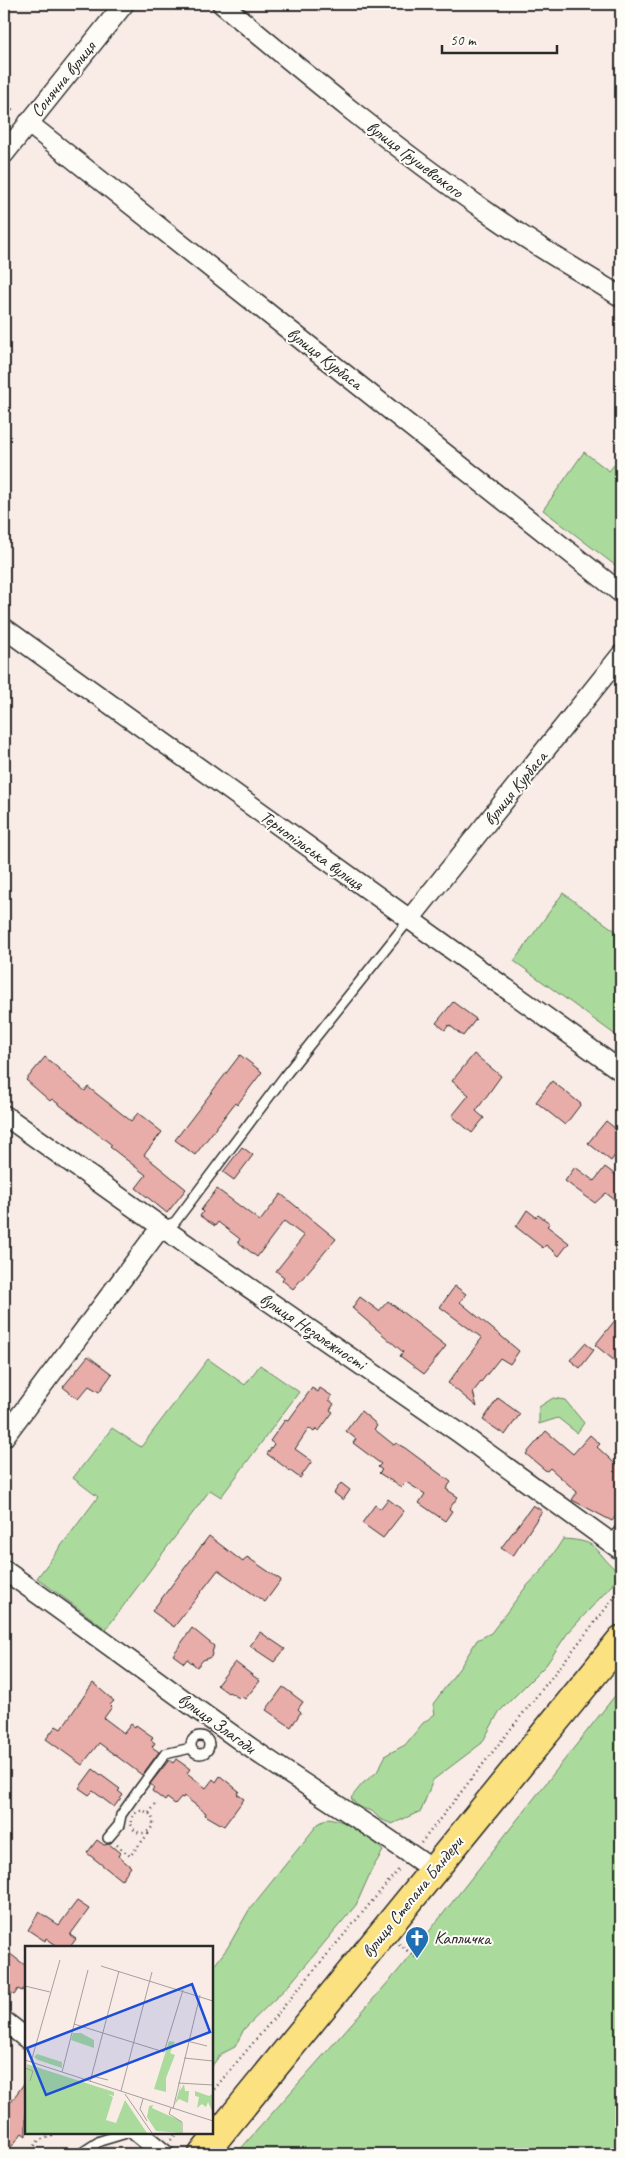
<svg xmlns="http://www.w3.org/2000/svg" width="625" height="2158" font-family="Caveat,sans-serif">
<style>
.green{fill:#aadb9c;stroke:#6a8364}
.building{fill:#e8ada8;stroke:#2b2b2b}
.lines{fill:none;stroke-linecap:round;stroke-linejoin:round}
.lane-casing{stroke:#2b2b2b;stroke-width:12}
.street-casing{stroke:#2b2b2b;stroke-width:22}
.highway-casing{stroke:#2b2b2b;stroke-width:31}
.path{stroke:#2b2b2b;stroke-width:2.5;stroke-dasharray:1 4;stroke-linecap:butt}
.lane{stroke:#fdfcf7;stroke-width:9}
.street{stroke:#fdfcf7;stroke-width:19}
.highway{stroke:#fbe180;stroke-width:28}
.labels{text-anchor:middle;stroke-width:4;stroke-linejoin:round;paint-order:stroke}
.street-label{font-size:18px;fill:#2b2b2b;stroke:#fdfcf7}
.poi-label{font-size:18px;fill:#2b2b2b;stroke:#fdfcf7;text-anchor:start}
.inset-road{fill:none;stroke:#a79f9c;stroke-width:1}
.view{fill:#1d4ed8;fill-opacity:0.15;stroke:#1d4ed8;stroke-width:2.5}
.inset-edge{fill:none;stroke:#2b2b2b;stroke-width:2.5}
</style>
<rect width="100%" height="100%" fill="#f9ece7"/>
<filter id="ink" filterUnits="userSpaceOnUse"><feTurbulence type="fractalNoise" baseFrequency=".02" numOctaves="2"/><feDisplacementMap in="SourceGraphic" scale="10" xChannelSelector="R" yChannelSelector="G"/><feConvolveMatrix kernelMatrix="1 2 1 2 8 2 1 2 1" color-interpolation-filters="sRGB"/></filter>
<g filter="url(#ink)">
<path class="green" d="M 584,452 L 609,471 L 620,458 L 621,459 L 621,577 L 614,571 L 616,566 L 543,510 Z
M 563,893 L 621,935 L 621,1039 L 514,961 Z
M 208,1359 L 245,1385 L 260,1365 L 299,1392 L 221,1497 L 210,1490 L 106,1629 L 37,1578 L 98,1497 L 73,1478 L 112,1428 L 141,1447 Z
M 553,1398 L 565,1400 L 584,1423 L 577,1433 L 558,1418 L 539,1424 L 539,1407 Z
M 563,1539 C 604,1541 592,1552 620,1573 L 611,1586 L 567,1634 L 546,1665 L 499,1712 L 482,1743 L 433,1780 L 421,1811 L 392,1824 L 380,1819 L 372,1811 L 358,1807 L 351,1798 L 362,1784 L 377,1772 L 386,1755 L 405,1745 L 423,1723 L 435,1714 L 433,1704 L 461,1666 L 477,1640 L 491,1633 L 525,1588 L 544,1568 Z
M 621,1688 L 621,2154 L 236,2154 L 398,1971 Z
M 329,1818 C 349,1822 371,1835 383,1851 L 372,1869 L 356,1905 L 289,1985 L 244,2029 L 235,2047 L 221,2054 L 211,2067 L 211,1970 L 228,1947 L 249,1910 L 318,1824 Z"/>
<path class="building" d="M 453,1002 L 476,1019 L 463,1036 L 449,1025 L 445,1030 L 436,1023 Z
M 474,1054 L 501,1076 L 476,1111 L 484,1118 L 472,1133 L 452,1116 L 469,1095 L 452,1081 Z
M 240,1055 L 262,1072 L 237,1105 L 235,1103 L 195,1155 L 175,1140 Z
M 45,1057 L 85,1091 L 88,1087 L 131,1121 L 138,1113 L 162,1132 L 144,1155 L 186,1189 L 167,1213 L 136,1188 L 146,1175 L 110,1147 L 112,1145 L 52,1099 L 50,1101 L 26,1080 Z
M 552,1081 L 581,1104 L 565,1125 L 536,1102 Z
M 606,1121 L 621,1133 L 621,1147 L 611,1161 L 588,1143 Z
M 242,1147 L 253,1155 L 234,1180 L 223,1172 Z
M 575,1167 L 594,1181 L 605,1167 L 621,1179 L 621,1205 L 606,1193 L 595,1203 L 565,1181 Z
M 217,1189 L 260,1221 L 281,1194 L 336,1239 L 293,1289 L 282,1280 L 284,1277 L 276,1271 L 304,1236 L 284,1221 L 257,1257 L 238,1242 L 240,1239 L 218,1222 L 215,1226 L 200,1216 L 203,1212 L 201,1210 Z
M 527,1210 L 536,1217 L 538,1215 L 550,1223 L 547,1226 L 569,1243 L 559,1256 L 546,1245 L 543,1248 L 516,1227 Z
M 455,1286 L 466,1294 L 460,1302 L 519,1351 L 510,1364 L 500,1358 L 473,1392 L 477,1407 L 448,1383 L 482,1338 L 440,1307 Z
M 360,1297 L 379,1311 L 388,1301 L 446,1346 L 424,1374 L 400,1356 L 403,1352 L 352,1308 Z
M 621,1313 L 621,1366 L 595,1345 Z
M 585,1343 L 594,1350 L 580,1368 L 570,1360 Z
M 88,1356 L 112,1374 L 99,1392 L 89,1386 L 78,1399 L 63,1387 Z
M 312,1388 L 318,1392 L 320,1388 L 332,1396 L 329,1400 L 334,1404 L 330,1410 L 333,1412 L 319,1431 L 316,1429 L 314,1432 L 309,1428 L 295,1449 L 312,1461 L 300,1478 L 267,1454 L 274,1444 L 270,1441 L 285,1420 L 288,1421 Z
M 498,1398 L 520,1414 L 505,1435 L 483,1420 Z
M 361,1411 L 374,1422 L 377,1426 L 374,1429 L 394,1445 L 396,1443 L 405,1448 L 451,1482 L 446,1489 L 458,1497 L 449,1509 L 452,1511 L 445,1521 L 419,1503 L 425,1494 L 406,1482 L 401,1487 L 379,1473 L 382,1470 L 378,1467 L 381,1464 L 353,1443 L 356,1439 L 346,1431 Z
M 546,1431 L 573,1454 L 590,1435 L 600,1444 L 597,1447 L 621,1469 L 621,1509 L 612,1521 L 572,1500 L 577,1492 L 550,1468 L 547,1471 L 545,1470 L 526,1454 Z
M 341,1483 L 350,1490 L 343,1500 L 334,1493 Z
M 388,1499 L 404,1511 L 383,1538 L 362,1523 L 375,1505 L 380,1509 Z
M 533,1505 L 542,1511 L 513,1556 L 501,1548 Z
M 209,1536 L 243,1562 L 247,1557 L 281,1580 L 265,1602 L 218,1570 L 174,1627 L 152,1611 Z
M 192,1628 L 214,1646 L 211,1657 L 203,1660 L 197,1667 L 187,1659 L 184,1663 L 173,1655 Z
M 260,1632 L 285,1649 L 274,1662 L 250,1646 Z
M 235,1662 L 260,1681 L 245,1699 L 241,1696 L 239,1698 L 229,1692 L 228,1693 L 217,1685 Z
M 93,1683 L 114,1701 L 110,1705 L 112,1707 L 104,1718 L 124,1733 L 131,1724 L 135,1727 L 136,1725 L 153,1737 L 151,1740 L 155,1743 L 152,1747 L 159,1752 L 142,1775 L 99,1743 L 82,1765 L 46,1739 L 56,1726 L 61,1729 Z
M 283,1687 L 303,1702 L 298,1709 L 301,1712 L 291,1727 L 266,1710 Z
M 176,1759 L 190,1769 L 187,1773 L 206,1788 L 213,1779 L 216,1782 L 220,1776 L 239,1791 L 237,1794 L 244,1799 L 224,1826 L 205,1815 L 206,1813 L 184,1796 L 183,1798 L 181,1797 L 175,1804 L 167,1798 L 165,1801 L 152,1791 L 154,1787 L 150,1784 L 169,1760 L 173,1763 Z
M 93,1769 L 120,1789 L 118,1791 L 123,1795 L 114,1807 L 93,1791 L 89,1795 L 79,1788 Z
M 97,1840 L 104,1845 L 109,1844 L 120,1853 L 118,1856 L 131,1867 L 121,1880 L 87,1853 Z
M 77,1901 L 89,1909 L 70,1935 L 76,1939 L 70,1947 L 59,1947 L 46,1938 L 45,1941 L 28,1930 L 39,1912 L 59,1925 Z
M 9,1953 L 26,1966 L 26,1984 L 22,1991 L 18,1989 L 14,1995 L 4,1987 L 4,1960 Z
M 26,2081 L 26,2136 L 22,2133 L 6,2154 L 4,2154 L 4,2111 Z"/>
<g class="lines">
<g class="lane-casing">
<path id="lane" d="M 162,1227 L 175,1222 L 287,1073 L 409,920
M 610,1542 L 621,1528
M191 1745a9 9 0 1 1 18 0a9 9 0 1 1-18 0Z
M 108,1838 L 119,1825 L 121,1815 L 138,1791 L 165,1754 L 191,1748
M 80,2154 L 100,2141 L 130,2132"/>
</g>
<g class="street-casing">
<path id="street" d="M 222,4 C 309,77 396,149 490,214 C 532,244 578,270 621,297
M 28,123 L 621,593
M 4,154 L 124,4
M 4,628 L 621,1071
M 409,920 L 621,655
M 4,1115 L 170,1233 L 458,1432 L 621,1550
M 4,1437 L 161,1227
M 4,1570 C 84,1626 162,1685 241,1741 C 304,1786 372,1825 434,1871
M 4,2021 L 26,2038
M 137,2132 L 164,2154"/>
</g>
<g class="highway-casing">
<path id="highway" d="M 203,2154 L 621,1640"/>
</g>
<path class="path" d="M 4,103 L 15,112
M131 1822a11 11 0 1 1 22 0a11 11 0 1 1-22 0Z
M 149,1813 L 158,1801
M 421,1843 L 621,1589
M 117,1845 L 130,1856 L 148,1834 L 146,1832
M 399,1944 L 415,1957
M 211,2093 L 400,1868
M 171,2140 L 178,2132
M 29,2154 L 39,2140 L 52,2136 L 52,2132"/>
<use href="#lane" class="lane"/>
<use href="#street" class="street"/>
<use href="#highway" class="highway"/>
</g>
</g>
<defs>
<g id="church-pin" transform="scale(1.25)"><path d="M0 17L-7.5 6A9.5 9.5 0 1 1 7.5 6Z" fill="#1f6fb2" stroke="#fdfcf7"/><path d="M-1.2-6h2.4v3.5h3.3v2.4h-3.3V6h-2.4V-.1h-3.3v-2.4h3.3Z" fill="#fff"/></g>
</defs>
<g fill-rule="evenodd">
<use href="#church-pin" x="417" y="1938"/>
</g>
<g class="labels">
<g class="street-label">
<text transform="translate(63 79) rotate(-51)" y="6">Сонячна вулиця</text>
<text transform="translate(415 159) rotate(37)" y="6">вулиця Грушевського</text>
<text transform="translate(325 358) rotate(38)" y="6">вулиця Курбаса</text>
<text transform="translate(515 788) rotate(-51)" y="6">вулиця Курбаса</text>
<text transform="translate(312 850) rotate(36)" y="6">Тернопільська вулиця</text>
<text transform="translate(313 1331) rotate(34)" y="6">вулиця Незалежності</text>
<text transform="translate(217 1723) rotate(36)" y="6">вулиця Злагоди</text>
<text transform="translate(412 1897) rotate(-51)" y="6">вулиця Степана Бандери</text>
</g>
<g class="poi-label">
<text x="434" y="1944">Капличка</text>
</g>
</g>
<g transform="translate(25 1946)">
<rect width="188" height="188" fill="#f9ece7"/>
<path d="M 48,87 L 56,87 L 69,94 L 69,102 L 46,94 ZM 144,95 L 150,96 L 145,107 L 150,109 L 141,132 L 141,146 L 129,143 ZM 12,108 L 37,116 L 37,122 L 13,114 L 9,111 ZM 2,118 L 89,146 L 89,150 L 82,148 L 88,151 L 81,174 L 91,177 L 100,154 L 122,187 L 0,187 ZM 156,138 L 155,145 L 159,138 L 160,145 L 164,145 L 163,157 L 154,153 L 150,158 ZM 170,145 L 184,150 L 187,148 L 187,165 L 183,156 L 181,161 L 177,158 L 172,162 L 174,151 L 170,150 ZM 128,159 L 127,162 L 156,175 L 156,187 L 131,185 L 122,171 L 124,160 Z" fill="#aadb9c"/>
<path class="inset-road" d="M 76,20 L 188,55M 0,40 L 25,46M 49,78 L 139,106 L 158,44M 162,95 L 182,100M 159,112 L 188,115M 0,114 L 188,175M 6,116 L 35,14M 0,122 L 8,125 L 5,135M 37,126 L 63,24M 67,130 L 83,134M 65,136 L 94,25M 153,137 L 188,139M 96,145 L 127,26M 100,148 L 127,187M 118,153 L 115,163 L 122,175M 146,162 L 144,168 L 157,176 L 157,187M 148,163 L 175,49"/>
<path class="view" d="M 167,38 L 185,86 L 21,149 L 2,102 Z"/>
<rect width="188" height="188" class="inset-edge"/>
</g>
<rect width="625" height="2158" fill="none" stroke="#fdfcf7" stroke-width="20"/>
<rect x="10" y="10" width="605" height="2138" fill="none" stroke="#2b2b2b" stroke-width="2" filter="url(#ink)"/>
<path d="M442 45v8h115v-8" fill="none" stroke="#2b2b2b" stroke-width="2.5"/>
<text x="450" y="45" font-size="15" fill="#2b2b2b" stroke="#fdfcf7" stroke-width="4" paint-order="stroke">50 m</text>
</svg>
